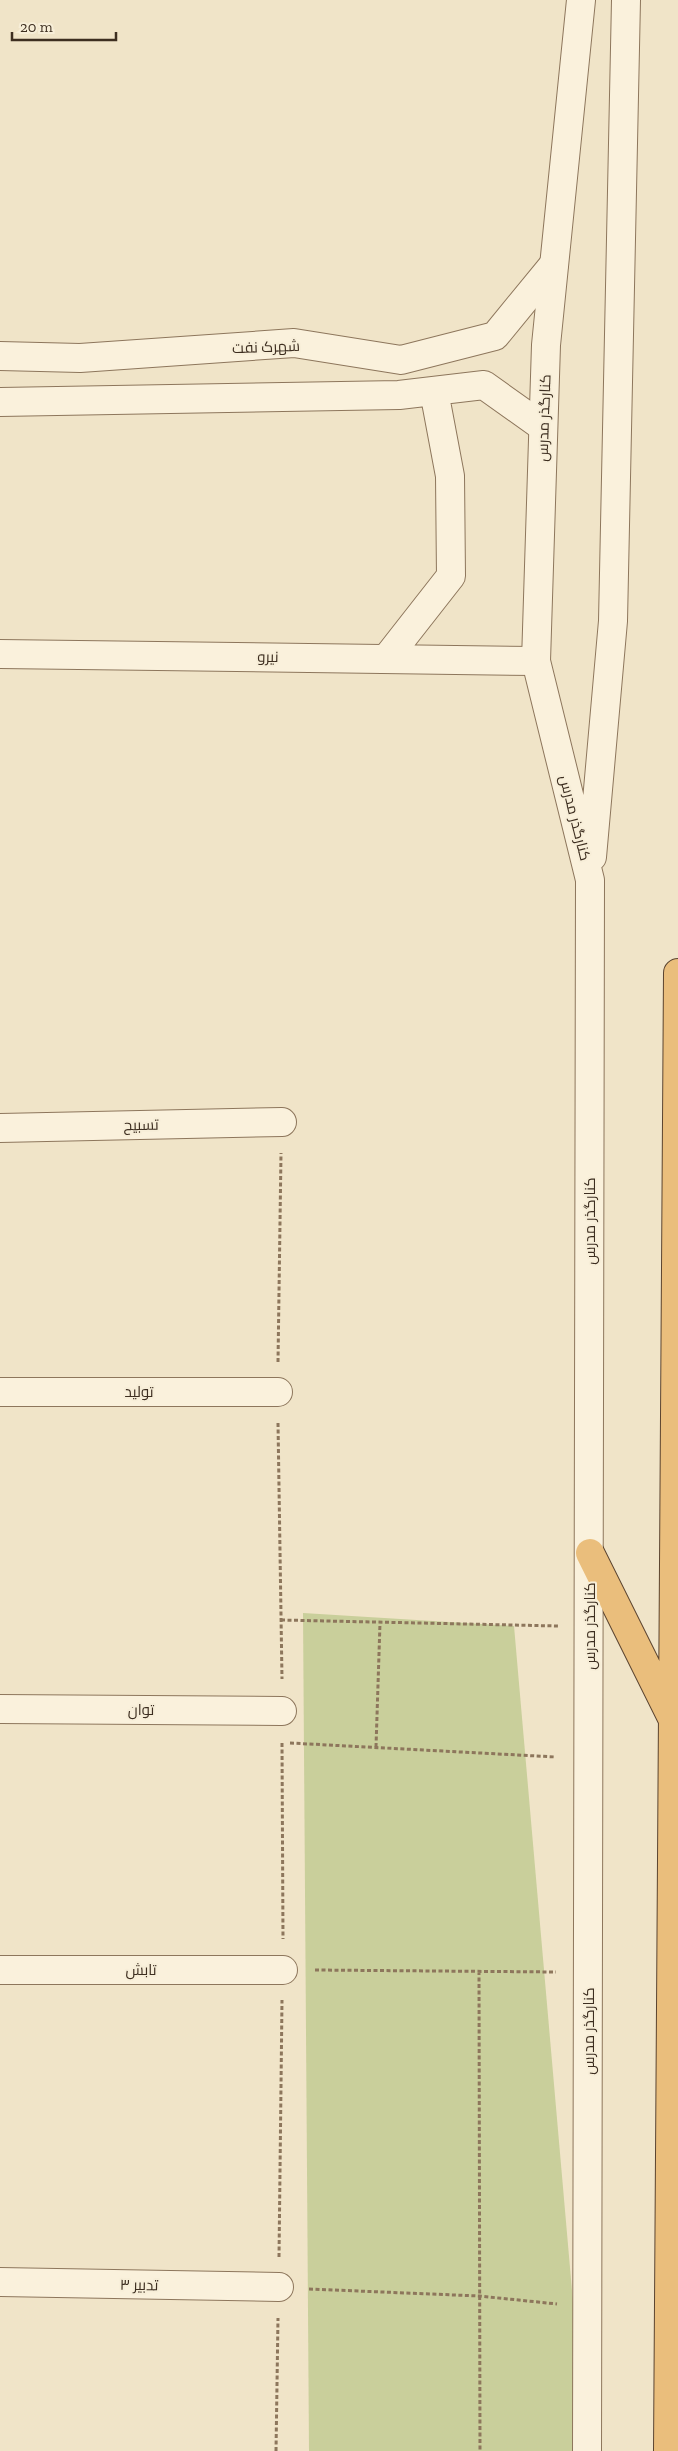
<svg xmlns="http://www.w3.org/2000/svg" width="678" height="2451" font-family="'Zilla Slab',Cairo,serif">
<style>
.green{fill:#c9cf9b}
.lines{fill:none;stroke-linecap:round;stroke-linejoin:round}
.minor-casing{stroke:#8d765c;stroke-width:30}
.tertiary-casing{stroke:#8d765c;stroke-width:30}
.trunk-casing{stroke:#5b4430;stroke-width:30}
.path{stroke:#8d765c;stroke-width:3;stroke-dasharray:4 2.5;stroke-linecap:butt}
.minor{stroke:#faf1dc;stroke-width:28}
.tertiary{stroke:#faf1dc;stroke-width:28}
.trunk{stroke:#eabe7c;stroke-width:28}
.labels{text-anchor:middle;stroke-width:4;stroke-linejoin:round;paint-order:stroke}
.street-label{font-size:15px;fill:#3d2e20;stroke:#f7eed8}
</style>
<rect width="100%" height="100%" fill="#f0e4c8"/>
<path class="green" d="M 303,1613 L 514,1626 L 586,2451 L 309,2451 Z"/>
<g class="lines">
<g class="minor-casing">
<path id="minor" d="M 0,356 L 80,358 L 294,343 L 401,360 L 495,336 L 554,264
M 0,402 L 399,395 L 484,385 L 543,427
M 0,654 L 536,661
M 386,659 L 451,576 L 450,476 L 434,391
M 0,1128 L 282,1122
M 0,1392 L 278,1392
M 0,1709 L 282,1711
M 0,1970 L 283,1970
M 0,2282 L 279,2287"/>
</g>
<g class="tertiary-casing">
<path id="tertiary" d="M 581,0 L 546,345 L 536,661 L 590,880 L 587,2451
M 592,857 L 613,621 L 626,0"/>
</g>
<g class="trunk-casing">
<path id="trunk" d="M 590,1553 L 672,1718
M 668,2451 L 678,973"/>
</g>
<path class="path" d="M 278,1362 L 281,1153
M 278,1423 L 282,1679
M 281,1620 L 558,1626
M 282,1743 L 283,1939
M 290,1743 L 556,1757
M 376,1747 L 380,1623
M 315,1970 L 556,1972
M 479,1971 L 480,2451
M 279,2257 L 282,2000
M 309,2289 L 479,2296 L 557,2304
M 276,2451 L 278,2318"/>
<use href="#minor" class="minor"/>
<use href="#tertiary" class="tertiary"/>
<use href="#trunk" class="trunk"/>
</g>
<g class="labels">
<g class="street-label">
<text transform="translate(266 347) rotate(-2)" y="5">شهرک نفت</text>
<text transform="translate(544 418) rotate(-88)" y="5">کنارگذر مدرس</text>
<text transform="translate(268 657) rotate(1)" y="5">نیرو</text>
<text transform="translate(575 818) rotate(76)" y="5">کنارگذر مدرس</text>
<text transform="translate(141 1125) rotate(-1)" y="5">تسبیح</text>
<text transform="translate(590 1221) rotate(-90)" y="5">کنارگذر مدرس</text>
<text x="139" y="1397">تولید</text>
<text transform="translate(590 1626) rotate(-90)" y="5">کنارگذر مدرس</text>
<text x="141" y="1715">توان</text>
<text x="141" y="1975">تابش</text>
<text transform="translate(589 2031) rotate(-90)" y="5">کنارگذر مدرس</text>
<text transform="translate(139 2285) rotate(1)" y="5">تدبیر ۳</text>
</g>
</g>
<path d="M12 32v8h104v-8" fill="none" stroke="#3d2e20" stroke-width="2.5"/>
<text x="20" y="32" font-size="15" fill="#3d2e20" stroke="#f7eed8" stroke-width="4" paint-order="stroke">20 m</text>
</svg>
